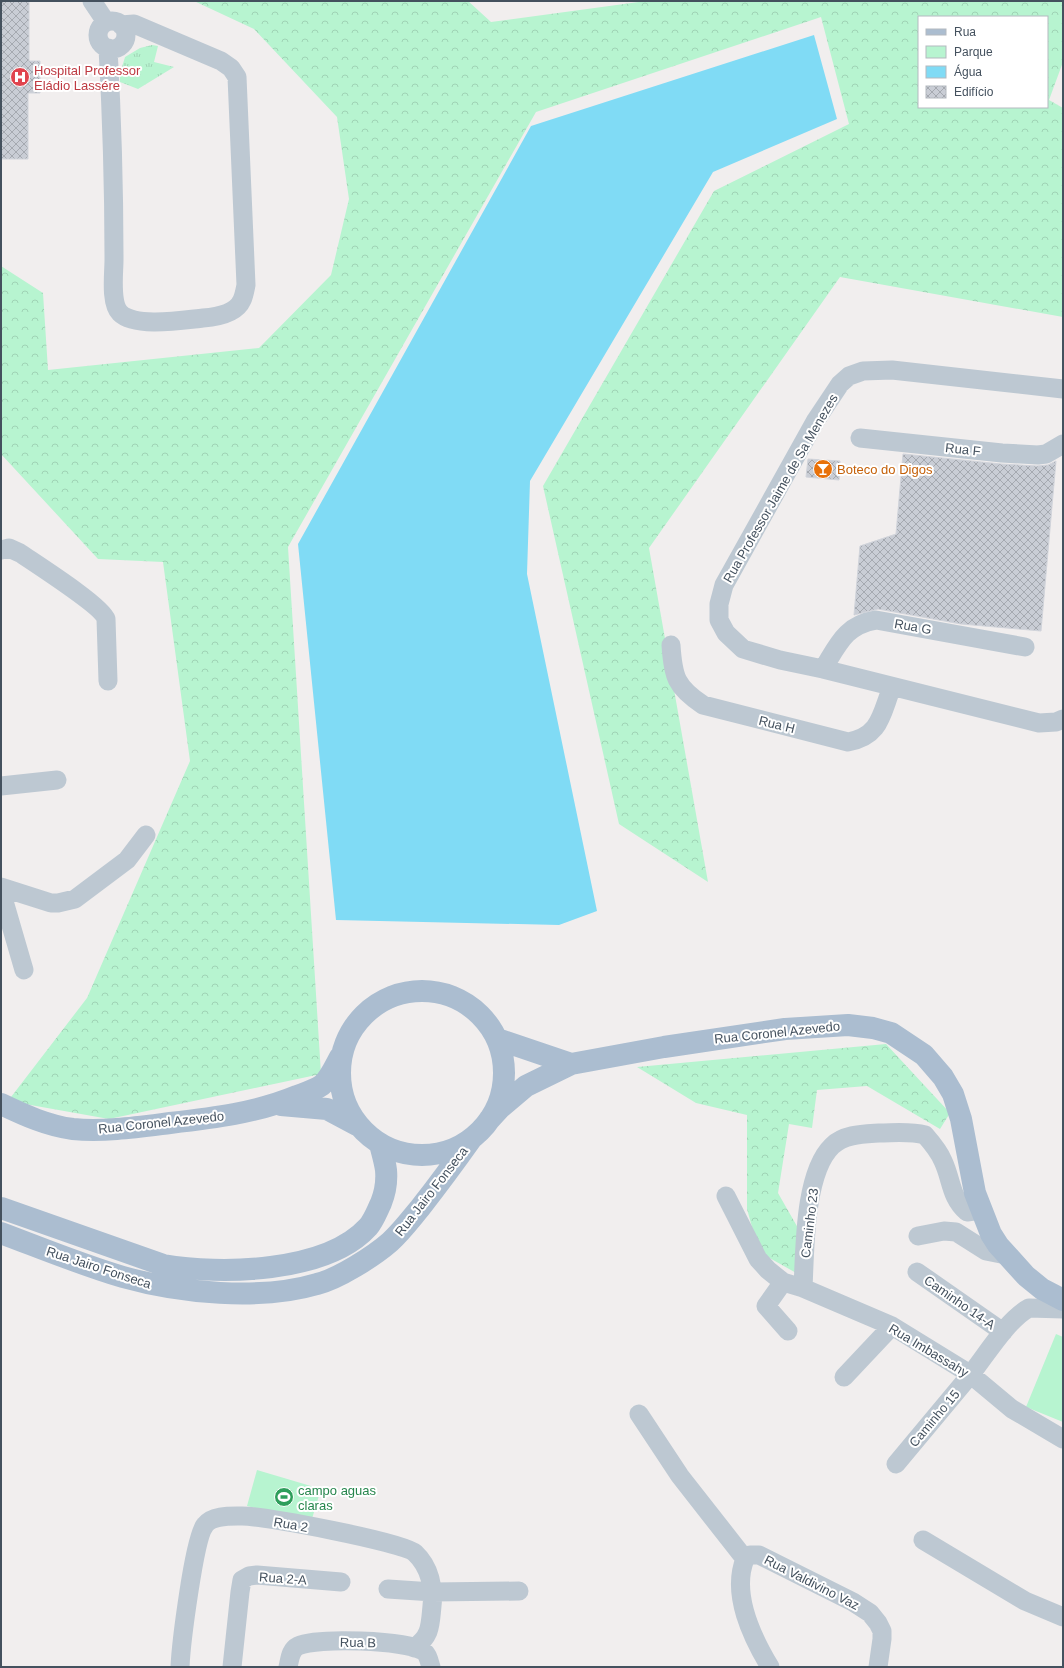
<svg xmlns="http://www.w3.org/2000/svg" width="1064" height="1668" font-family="Arial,sans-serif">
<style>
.grass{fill:url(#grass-tufts)}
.forest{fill:url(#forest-crowns);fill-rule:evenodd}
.park{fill:#b7f4d0}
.water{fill:#80dbf5}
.building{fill:url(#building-cross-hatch);stroke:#d1d4db}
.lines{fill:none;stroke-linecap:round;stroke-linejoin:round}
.minor{stroke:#bdc8d2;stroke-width:19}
.major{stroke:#abbdd0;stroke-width:22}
.labels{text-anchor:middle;stroke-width:4;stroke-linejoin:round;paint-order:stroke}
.health-label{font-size:13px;fill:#be3a42;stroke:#fff;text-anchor:start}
.street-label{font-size:13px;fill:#44515e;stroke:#fff}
.food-label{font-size:13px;fill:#c56008;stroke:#fff;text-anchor:start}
.leisure-label{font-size:13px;fill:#27864d;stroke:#fff;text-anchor:start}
</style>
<defs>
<pattern id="grass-tufts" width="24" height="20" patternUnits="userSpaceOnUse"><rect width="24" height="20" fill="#b7f4d0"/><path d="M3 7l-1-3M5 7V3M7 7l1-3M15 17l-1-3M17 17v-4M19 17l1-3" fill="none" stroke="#9fd3b5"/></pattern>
<pattern id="forest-crowns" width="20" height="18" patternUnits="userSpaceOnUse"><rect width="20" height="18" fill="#b7f4d0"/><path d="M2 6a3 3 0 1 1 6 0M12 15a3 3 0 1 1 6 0" fill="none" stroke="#9fd3b5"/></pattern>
<pattern id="building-cross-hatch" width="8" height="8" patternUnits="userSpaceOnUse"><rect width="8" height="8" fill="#c9cdd5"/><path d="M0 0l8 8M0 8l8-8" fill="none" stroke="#a5a9b0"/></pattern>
</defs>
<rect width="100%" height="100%" fill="#f1eeee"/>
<path class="grass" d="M 152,45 L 158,46 L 154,62 L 174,67 L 138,89 L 120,82 L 120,74 L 125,57 L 140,48 Z"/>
<path class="forest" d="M 194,1 L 468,1 L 491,22 L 646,1 L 1063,1 L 1063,62 L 1049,100 L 1063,108 L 1063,317 L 840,277 L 649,548 L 708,882 L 619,824 L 543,486 L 714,191 L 849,124 L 821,17 L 536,112 L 288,547 L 321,1074 L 109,1119 L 8,1101 L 87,998 L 190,761 L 163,562 L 98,559 L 1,454 L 1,266 L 43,293 L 48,370 L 259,348 L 331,275 L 349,199 L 337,117 L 254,29 ZM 919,17 L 1047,17 L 1047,107 L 919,107 Z
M 886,1044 L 950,1113 L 940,1129 L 867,1086 L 817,1090 L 812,1128 L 789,1124 L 778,1193 L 798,1228 L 798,1274 L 759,1252 L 747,1209 L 747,1115 L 696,1103 L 637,1067 Z"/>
<path class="park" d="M 1056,1334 L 1063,1337 L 1063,1422 L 1026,1407 Z
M 257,1470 L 321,1489 L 311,1522 L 247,1506 Z"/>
<path class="water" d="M 814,35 L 837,119 L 713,172 L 530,481 L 527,574 L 597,911 L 559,925 L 336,920 L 298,544 L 531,126 Z"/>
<path class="building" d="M 1,1 L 29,1 L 29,61 L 40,61 L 40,93 L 28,93 L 28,159 L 1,159 Z
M 903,454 L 1001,464 L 1037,466 L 1048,465 L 1056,461 L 1041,631 L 961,624 L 878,609 L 854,615 L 860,546 L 896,534 Z
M 808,459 L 840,461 L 839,480 L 806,477 Z"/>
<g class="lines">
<path class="minor" d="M 92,1 L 106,22
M98 35a14 14 0 1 1 28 0a14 14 0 1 1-28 0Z
M 108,48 C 112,119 114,189 114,260 C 114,273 110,303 120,313 C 135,328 183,320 203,318 C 216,317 236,314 242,300 C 244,296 245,290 246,285 L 237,77 L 231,68 L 221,61 L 134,24 L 121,25
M 1063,389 L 892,370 L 863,371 L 849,376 L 840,384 L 816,420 L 724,585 L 719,604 L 719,620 L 726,633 L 743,649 L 780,660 L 823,669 L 1039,723 L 1056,722 L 1063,719
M 860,438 L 1002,453 L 1038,455 L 1046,454 L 1063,444
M 1,550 L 9,548 L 20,553 C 36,564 102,606 106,619 L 108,681
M 671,645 C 673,677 676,687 703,705 L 848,742 C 881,736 881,714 892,687
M 823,669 C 838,645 845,625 876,620 L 1025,647
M 1,786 L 57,780
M 1,887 L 51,903 L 58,903 L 75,899 L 127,860 L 146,835
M 1,891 L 24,970
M 726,1196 L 758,1259 L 768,1270 L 783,1282 L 803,1288 L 892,1326 L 970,1374 L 1012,1409 L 1063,1439
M 918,1236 L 944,1231 L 956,1232 L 986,1251 L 1006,1255
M 917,1272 L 1003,1332
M 783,1282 L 766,1306 L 788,1331
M 803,1288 C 805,1250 804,1173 832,1146 C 844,1134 864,1134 879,1133 C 894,1133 910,1131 925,1135 C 932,1143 939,1151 943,1161 C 952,1180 950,1197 967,1212 L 981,1210
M 844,1377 L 892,1326
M 639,1414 L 680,1476 L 745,1559
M 896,1464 C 921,1434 946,1404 971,1374 C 986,1355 1008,1319 1029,1308 L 1063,1309
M 923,1540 L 1025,1601 L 1063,1617
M 745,1559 L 750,1555 L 759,1555 L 853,1602 L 870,1613 L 878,1623 L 882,1631 L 882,1639 L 878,1667
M 745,1559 C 731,1594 752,1637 770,1667
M 388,1589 L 433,1592 L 519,1591
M 180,1667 C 181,1645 194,1538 205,1525 C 212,1515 231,1516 242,1516 C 264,1516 403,1542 415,1553 C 430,1567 434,1588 432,1606 C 430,1626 431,1636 414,1648
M 232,1667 L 240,1592 L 242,1580 L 249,1576 L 257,1575 L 341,1582
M 288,1667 C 290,1659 290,1650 298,1646 C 317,1637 405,1640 423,1651 C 428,1654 429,1661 431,1667"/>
<path class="major" d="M340 1073a82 82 0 1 1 164 0a82 82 0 1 1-164 0Z
M 497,1039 L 571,1064
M 1,1104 C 24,1115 48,1126 73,1129 C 104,1132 138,1127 170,1123 C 213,1118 256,1113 297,1096 C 305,1093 315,1090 322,1085 C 330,1078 335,1066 340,1057
M 281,1105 L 327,1109 L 357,1125
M 489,1120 L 500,1108 L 526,1086 L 571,1064 L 664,1047 L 785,1029 L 848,1025 L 873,1028 L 891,1033 L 924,1055 L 943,1077 L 953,1094 L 961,1119 L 975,1193 L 991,1234 L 998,1245 L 1026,1276 L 1042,1289 L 1063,1300
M 1,1208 L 163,1265 C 220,1275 326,1273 368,1227 C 374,1220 377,1211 381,1203 C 385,1193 387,1181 386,1170 C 385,1162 382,1152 380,1144
M 1,1233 C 41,1248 82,1265 123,1277 C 180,1293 260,1301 317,1284 C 338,1279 374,1256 390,1242 C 401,1232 410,1220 420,1208 C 438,1185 455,1162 472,1138"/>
</g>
<defs>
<g id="hospital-disc" transform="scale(1)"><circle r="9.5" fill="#e0444e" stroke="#fff"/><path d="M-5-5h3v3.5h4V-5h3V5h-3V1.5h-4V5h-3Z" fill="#fff"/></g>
<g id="bar-disc" transform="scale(1)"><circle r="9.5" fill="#e8710a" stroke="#fff"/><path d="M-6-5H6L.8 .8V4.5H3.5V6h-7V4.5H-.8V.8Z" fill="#fff"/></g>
<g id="stadium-disc" transform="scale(1)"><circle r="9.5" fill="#2e9e5b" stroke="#fff"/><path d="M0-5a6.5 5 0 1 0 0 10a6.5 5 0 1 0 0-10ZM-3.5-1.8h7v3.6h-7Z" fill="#fff"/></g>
</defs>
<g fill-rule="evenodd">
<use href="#hospital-disc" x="20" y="77"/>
<use href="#bar-disc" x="823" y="469"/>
<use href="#stadium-disc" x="284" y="1497"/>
</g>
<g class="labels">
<g class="health-label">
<text x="34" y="75">Hospital Professor<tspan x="34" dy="15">Eládio Lassére</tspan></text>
</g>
<g class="street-label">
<text transform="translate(963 449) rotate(6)" y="5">Rua F</text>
<text transform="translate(780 488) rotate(-60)" y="5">Rua Professor Jaime de Sa Menezes</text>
<text transform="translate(913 626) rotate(10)" y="5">Rua G</text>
<text transform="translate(777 724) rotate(14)" y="5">Rua H</text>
<text transform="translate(777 1032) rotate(-6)" y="5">Rua Coronel Azevedo</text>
<text transform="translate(161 1122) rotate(-6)" y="5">Rua Coronel Azevedo</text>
<text transform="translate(431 1191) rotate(-52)" y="5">Rua Jairo Fonseca</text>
<text transform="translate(809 1223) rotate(-83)" y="5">Caminho 23</text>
<text transform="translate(99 1267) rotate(18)" y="5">Rua Jairo Fonseca</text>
<text transform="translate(960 1302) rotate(35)" y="5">Caminho 14-A</text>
<text transform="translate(929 1350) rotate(31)" y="5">Rua Imbassahy</text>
<text transform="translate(934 1418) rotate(-50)" y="5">Caminho 15</text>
<text transform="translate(291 1524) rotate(10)" y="5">Rua 2</text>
<text transform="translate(283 1578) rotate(4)" y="5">Rua 2-A</text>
<text transform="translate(812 1582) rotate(27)" y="5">Rua Valdivino Vaz</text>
<text transform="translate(358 1642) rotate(1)" y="5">Rua B</text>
</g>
<g class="food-label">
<text x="837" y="474">Boteco do Digos</text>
</g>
<g class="leisure-label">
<text x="298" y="1495">campo aguas<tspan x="298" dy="15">claras</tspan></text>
</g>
</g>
<rect width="1064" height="1668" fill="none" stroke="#44515e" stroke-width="4"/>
<rect x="918" y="16" width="130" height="92" fill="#ffffff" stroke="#b4b9bf"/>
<rect x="926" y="29" width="20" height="6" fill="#abbdd0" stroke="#b4b9bf"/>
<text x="954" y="36" font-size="12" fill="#44515e">Rua</text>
<rect x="926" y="46" width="20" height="12" fill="#b7f4d0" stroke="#b4b9bf"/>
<text x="954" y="56" font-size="12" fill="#44515e">Parque</text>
<rect x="926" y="66" width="20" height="12" fill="#80dbf5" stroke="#b4b9bf"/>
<text x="954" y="76" font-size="12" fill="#44515e">Água</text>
<rect x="926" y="86" width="20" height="12" fill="url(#building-cross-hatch)" stroke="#b4b9bf"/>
<text x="954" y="96" font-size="12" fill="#44515e">Edifício</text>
</svg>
